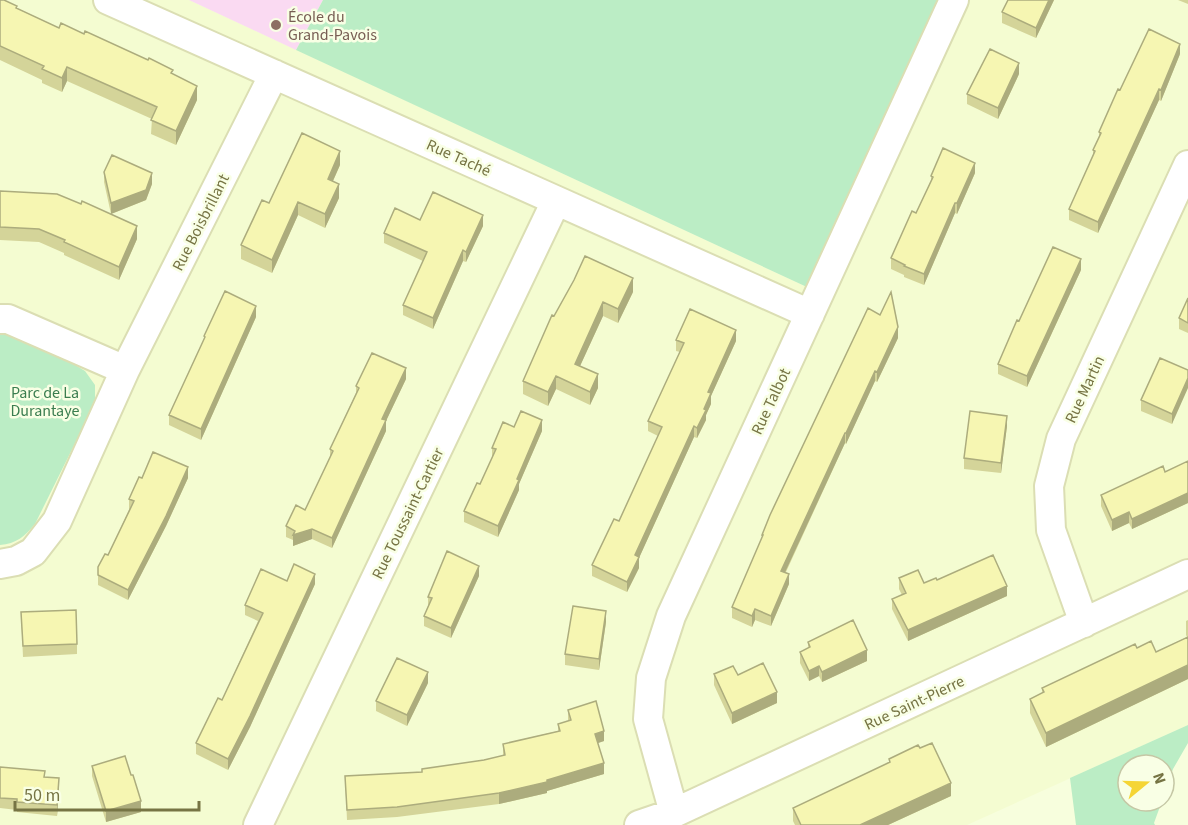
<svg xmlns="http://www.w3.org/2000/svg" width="1188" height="825" font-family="'Source Sans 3',sans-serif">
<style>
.residential{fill:#f4fcd1}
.education{fill:#fadaf2}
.green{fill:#bbedc5}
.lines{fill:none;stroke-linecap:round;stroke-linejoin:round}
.street-casing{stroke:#dbdeb3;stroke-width:32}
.street{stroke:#fff;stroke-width:28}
.wall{fill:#d4d499}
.shaded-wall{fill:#acac7d}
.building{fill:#f6f6b2;stroke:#acac7d;stroke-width:1.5}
.education-dot{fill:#8d6e63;stroke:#f9ffe5;stroke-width:2}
.labels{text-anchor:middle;stroke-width:5;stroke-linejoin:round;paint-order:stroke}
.education-label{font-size:16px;fill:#785e54;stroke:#f9ffe5;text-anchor:start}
.street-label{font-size:16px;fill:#767444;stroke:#f9ffe5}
.park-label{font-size:16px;fill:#3a7d4f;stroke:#f9ffe5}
</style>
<rect width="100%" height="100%" fill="#f7fedd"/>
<path class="residential" d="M 0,0 L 189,0 L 809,288 L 952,0 L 1188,0 L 1188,725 L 967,825 L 0,825 Z"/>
<path class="education" d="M 189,0 L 323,0 L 296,50 Z"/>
<path class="green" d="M 323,0 L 952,0 L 809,288 L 296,50 Z
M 7,334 L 67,360 L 85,371 L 95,385 L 95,403 L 35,524 C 25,536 16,544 0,545 L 0,335 Z
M 1188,725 L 1188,743 L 1173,769 L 1164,795 L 1164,765 L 1128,765 L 1128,801 L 1162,801 L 1154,823 L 1155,825 L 1076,825 L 1070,778 Z"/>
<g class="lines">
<g class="street-casing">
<path id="street" d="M 108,0 L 810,314
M 0,319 L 8,319 L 125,370
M 0,564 L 16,561 L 33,552 L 57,521 L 125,370 L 274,74
M 1084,623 L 1051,530 L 1049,486 L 1061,439 L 1188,165
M 674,813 L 648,719 L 651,678 L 671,616 L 954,0
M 258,825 L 556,201
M 639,825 L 674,813 L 1188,574"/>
</g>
<use href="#street" class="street"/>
</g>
<path class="wall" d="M 0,0 L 59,28 L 173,74 L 197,100 L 176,145 L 151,134 L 152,119 L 67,81 L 62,92 L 42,83 L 42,80 L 0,60 Z
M 1054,0 L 1036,38 L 1002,23 L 1002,12 Z
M 1178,0 L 1188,0 L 1188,4 Z
M 1180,54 L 1161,101 L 1159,100 L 1098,233 L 1069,220 L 1069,209 L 1093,155 L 1093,150 L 1099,138 L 1099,132 L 1120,90 Z
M 1019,74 L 998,119 L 967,104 L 967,94 Z
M 340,165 L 333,181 L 339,198 L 325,228 L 298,215 L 272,273 L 241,259 L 241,245 L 269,203 Z
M 104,172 L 152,184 L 146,200 L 111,214 L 104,182 Z
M 975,173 L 957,214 L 955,213 L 924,285 L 904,277 L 904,275 L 891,269 L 891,258 L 916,213 L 931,181 L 931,176 Z
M 0,191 L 137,239 L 119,280 L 64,255 L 64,253 L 39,242 L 0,240 Z
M 420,220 L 483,226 L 466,262 L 463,261 L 433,329 L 403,315 L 403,305 L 423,261 L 384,243 L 384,233 Z
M 1081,270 L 1027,387 L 998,374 L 998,364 L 1019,321 Z
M 633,292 L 618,323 L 603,316 L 580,366 L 598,388 L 590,405 L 556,389 L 548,406 L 523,394 L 523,381 L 554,316 Z
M 1188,298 L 1188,333 L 1179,329 L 1179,318 Z
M 868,308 L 898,338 L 877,382 L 875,381 L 846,444 L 845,443 L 786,572 L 789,584 L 771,626 L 755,620 L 752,627 L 732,618 L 732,607 L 762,538 L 762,535 Z
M 256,317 L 201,440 L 169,425 L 169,415 L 204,340 L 204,336 Z
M 676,340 L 736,341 L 711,396 L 711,404 L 706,415 L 706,420 L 697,438 L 694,437 L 639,558 L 639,568 L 627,592 L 592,576 L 592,565 L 619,521 L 658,436 L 648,431 L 648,421 L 680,352 L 676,351 Z
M 1188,370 L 1172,424 L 1141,411 L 1141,400 Z
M 406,379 L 386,421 L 386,431 L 332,548 L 312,539 L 293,546 L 293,540 L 286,537 L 286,526 L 305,510 L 330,457 L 330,449 L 356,393 L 356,386 Z
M 1007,426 L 1001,473 L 964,469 L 964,458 Z
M 514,427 L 542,431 L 519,484 L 519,490 L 498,537 L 464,522 L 464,511 L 480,484 L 492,458 L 492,448 Z
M 1188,461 L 1188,503 L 1132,529 L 1129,523 L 1112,531 L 1101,506 L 1101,495 L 1165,472 Z
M 142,478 L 188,478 L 166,526 L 128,600 L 98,585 L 98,567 L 108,555 L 129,510 L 129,499 Z
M 479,576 L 451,638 L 424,626 L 424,616 L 428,606 L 428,597 Z
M 899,578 L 924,583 L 937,580 L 1007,596 L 908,641 L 892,609 L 892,599 L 902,595 L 899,589 Z
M 287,581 L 315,584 L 250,727 L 228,770 L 196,754 L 196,743 L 222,700 L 258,621 L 245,615 L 245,605 Z
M 21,612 L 77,644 L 77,654 L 23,657 Z
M 1188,620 L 1188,679 L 1046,747 L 1030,713 L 1030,699 L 1042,693 L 1042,688 L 1137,648 L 1156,652 L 1187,637 L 1186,635 L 1186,621 Z
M 606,622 L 599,670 L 565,665 L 565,654 Z
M 808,642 L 867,661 L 822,682 L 819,676 L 809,681 L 800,663 L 800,652 L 808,648 Z
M 714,674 L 738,675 L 777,703 L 732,724 L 714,685 Z
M 428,683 L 407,726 L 376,711 L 376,701 Z
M 568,710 L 604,741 L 598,743 L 604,774 L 547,791 L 547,793 L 499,804 L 397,817 L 347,820 L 345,776 L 422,772 L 503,756 L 503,744 L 558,731 L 558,724 L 568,721 Z
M 889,759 L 951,796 L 888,825 L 795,825 L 793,821 L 793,808 L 889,763 Z
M 92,766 L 141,812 L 106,822 L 92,776 Z
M 0,767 L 45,777 L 59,789 L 57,816 L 17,812 L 17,810 L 0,808 Z"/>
<path class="shaded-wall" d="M 1049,0 L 1054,0 L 1036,38 L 1036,28 Z
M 1180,44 L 1180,54 L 1161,101 L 1161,90 Z
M 1019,63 L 1019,74 L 998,119 L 998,108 Z
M 67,67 L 67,81 L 62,92 L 62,78 Z
M 197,86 L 197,100 L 176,145 L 176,131 Z
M 1159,89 L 1159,100 L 1098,233 L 1098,222 Z
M 340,151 L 340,165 L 328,192 L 328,179 Z
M 975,163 L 975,173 L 957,214 L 957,203 Z
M 152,173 L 152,184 L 146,200 L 111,214 L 111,203 Z
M 339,184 L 339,198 L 325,228 L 325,214 Z
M 298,202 L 298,215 L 272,273 L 272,260 Z
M 955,203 L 955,213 L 924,285 L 924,274 Z
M 483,215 L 483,226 L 466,262 L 466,252 Z
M 137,226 L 137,239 L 119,280 L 119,267 Z
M 463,250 L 463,261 L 433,329 L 433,318 Z
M 1081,259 L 1081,270 L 1027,387 L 1027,376 Z
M 633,278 L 633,292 L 618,323 L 618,309 Z
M 603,302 L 603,316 L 575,377 L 575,364 Z
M 256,306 L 256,317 L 201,440 L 201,429 Z
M 898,327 L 898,338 L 877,382 L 877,372 Z
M 736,330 L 736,341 L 711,396 L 711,404 L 706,415 L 706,420 L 697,438 L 697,428 L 704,409 L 708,392 Z
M 406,368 L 406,379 L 386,421 L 386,431 L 332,548 L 332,538 L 382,419 Z
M 875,371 L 875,381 L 846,444 L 846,433 Z
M 598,374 L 598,388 L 590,405 L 590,392 Z
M 556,376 L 556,389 L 548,406 L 548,392 Z
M 1188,378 L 1188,388 L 1172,424 L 1172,414 Z
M 1007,416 L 1007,426 L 1001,473 L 1001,463 Z
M 542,420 L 542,431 L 519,484 L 519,490 L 498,537 L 498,526 L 517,479 Z
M 694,426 L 694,437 L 639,558 L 639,568 L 627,592 L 627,582 L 635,555 Z
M 845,433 L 845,443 L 781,581 L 781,571 Z
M 188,467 L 188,478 L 166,526 L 128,600 L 128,590 Z
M 1188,493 L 1188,503 L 1132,529 L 1132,519 Z
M 1129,512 L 1129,523 L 1112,531 L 1112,520 Z
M 312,529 L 312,539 L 293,546 L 293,535 Z
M 479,566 L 479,576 L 451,638 L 451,628 Z
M 315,574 L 315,584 L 250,727 L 228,770 L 228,759 Z
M 789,574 L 789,584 L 771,626 L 771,616 Z
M 1007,586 L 1007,596 L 908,641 L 908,630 Z
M 755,609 L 755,620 L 752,627 L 752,616 Z
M 606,611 L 606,622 L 599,670 L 599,659 Z
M 867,650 L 867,661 L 822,682 L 822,672 Z
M 1188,665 L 1188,679 L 1046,747 L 1046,733 Z
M 819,666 L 819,676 L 809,681 L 809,671 Z
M 428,672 L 428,683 L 407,726 L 407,715 Z
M 777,692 L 777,703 L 732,724 L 732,713 Z
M 604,731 L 604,741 L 595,744 L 595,734 Z
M 604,763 L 604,774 L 547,791 L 547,793 L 499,804 L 499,793 L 547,780 Z
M 59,778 L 59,789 L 57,816 L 57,805 Z
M 951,783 L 951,796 L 888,825 L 860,825 Z
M 141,801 L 141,812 L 106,822 L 106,811 Z"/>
<path class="building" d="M 0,0 L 4,0 L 17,6 L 16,8 L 59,28 L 61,23 L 84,34 L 85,31 L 148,60 L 149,58 L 173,70 L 171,73 L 197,86 L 176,131 L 151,120 L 157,107 L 67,67 L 62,78 L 42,69 L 44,66 L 0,46 Z
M 1008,0 L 1049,0 L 1036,28 L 1002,12 Z
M 1149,29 L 1180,44 L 1161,90 L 1159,89 L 1098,222 L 1069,209 L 1095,151 L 1093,150 L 1101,133 L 1099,132 L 1118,89 L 1120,90 Z
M 990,49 L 1019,63 L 998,108 L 967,94 Z
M 302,133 L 340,151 L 328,179 L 339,184 L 325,214 L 298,202 L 272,260 L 241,245 L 262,200 L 269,203 Z
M 943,148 L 975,163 L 957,203 L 955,203 L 924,274 L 904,266 L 905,265 L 891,258 L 912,211 L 916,213 L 933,177 L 931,176 Z
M 112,155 L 152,173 L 146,190 L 111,203 L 104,172 Z
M 0,191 L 57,194 L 81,204 L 82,201 L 137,226 L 119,267 L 64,242 L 65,240 L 39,229 L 0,227 Z
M 433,192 L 483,215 L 466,252 L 463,250 L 433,318 L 403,305 L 427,252 L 384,233 L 395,208 L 420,220 Z
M 1053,247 L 1081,259 L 1027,376 L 998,364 L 1017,320 L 1019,321 Z
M 585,256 L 633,278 L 618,309 L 603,302 L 575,364 L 598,374 L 590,392 L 556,376 L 548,392 L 523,381 L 552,315 L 554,316 L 574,280 Z
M 225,291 L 256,306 L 201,429 L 169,415 L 205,337 L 204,336 Z
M 891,292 L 898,327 L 877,372 L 875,371 L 846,433 L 845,433 L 781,571 L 789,574 L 771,616 L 755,609 L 752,616 L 732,607 L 763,535 L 762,535 L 770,515 L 868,308 L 880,315 Z
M 1188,298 L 1188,323 L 1179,318 Z
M 690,309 L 736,330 L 708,392 L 711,393 L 704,409 L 706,410 L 697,428 L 694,426 L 635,555 L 639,557 L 627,582 L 592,565 L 614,519 L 619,521 L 662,427 L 648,421 L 684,343 L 676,340 Z
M 372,353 L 406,368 L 382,419 L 386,420 L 332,538 L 312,529 L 293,535 L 295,531 L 286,526 L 296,505 L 305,510 L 333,451 L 330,449 L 359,388 L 356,386 Z
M 1160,358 L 1188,370 L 1188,378 L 1172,414 L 1141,400 Z
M 521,411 L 542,420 L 517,479 L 519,480 L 498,526 L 464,511 L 477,483 L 480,484 L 496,449 L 492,448 L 503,422 L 514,427 Z
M 970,411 L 1007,416 L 1001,463 L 964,458 Z
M 153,452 L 188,467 L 166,516 L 128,590 L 98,575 L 98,567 L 105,554 L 108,555 L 134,501 L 129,499 L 139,477 L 142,478 Z
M 1188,461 L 1188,493 L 1132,519 L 1129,512 L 1112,520 L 1101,495 L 1163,466 L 1165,472 Z
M 447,551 L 479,566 L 451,628 L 424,616 L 432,598 L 428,597 Z
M 993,555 L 1007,586 L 908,630 L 892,599 L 906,593 L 899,578 L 918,570 L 924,583 L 936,578 L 937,580 Z
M 294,564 L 315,574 L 250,716 L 228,759 L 196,743 L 218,698 L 222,700 L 263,613 L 245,605 L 261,569 L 287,581 Z
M 573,606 L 606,611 L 599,659 L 565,654 Z
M 76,610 L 77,644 L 23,646 L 21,612 Z
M 853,620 L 867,650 L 822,672 L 819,666 L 809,671 L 800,652 L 810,647 L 808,642 Z
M 1188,637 L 1188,665 L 1046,733 L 1030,699 L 1044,692 L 1042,688 L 1135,644 L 1137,648 L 1151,641 L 1156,652 Z
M 397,658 L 428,672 L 407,715 L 376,701 Z
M 763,663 L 777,692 L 732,713 L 714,674 L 733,666 L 738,675 Z
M 596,701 L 604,731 L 595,734 L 604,763 L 547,780 L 547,782 L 499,793 L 397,807 L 347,810 L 345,776 L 422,772 L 422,769 L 484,760 L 505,755 L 503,744 L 560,731 L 558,724 L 571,720 L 568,710 Z
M 932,743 L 951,783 L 860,825 L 801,825 L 793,808 L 890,762 L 889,759 L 918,745 L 920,748 Z
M 125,756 L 131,775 L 133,775 L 141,801 L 106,811 L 92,766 Z
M 0,767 L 45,771 L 44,777 L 59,778 L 57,805 L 17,802 L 17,799 L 0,798 Z"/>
<circle class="education-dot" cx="276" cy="25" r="6"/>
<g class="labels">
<g class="education-label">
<text x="288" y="22">École du<tspan x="288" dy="18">Grand-Pavois</tspan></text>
</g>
<g class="street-label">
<text transform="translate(459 157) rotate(24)" y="6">Rue Taché</text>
<text transform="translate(200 222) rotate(-63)" y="6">Rue Boisbrillant</text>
<text transform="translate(1084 389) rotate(-65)" y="6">Rue Martin</text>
<text transform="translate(770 401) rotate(-65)" y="6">Rue Talbot</text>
<text transform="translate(407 513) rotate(-64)" y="6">Rue Toussaint-Cartier</text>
<text transform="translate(914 702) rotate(-25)" y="6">Rue Saint-Pierre</text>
</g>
<g class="park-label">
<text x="45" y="398">Parc de La<tspan x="45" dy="18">Durantaye</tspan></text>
</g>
</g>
<g transform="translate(1146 783) rotate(71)"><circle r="28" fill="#f9ffe5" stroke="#c5c7a5" stroke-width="1.5"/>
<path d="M0-4.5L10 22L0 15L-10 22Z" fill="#f5d535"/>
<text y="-9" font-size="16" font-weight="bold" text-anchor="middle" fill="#767444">N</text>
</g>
<path d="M15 801v9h184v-9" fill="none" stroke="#767444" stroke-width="3"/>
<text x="24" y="801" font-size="18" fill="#767444" stroke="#f9ffe5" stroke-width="4.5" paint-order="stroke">50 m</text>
</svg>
